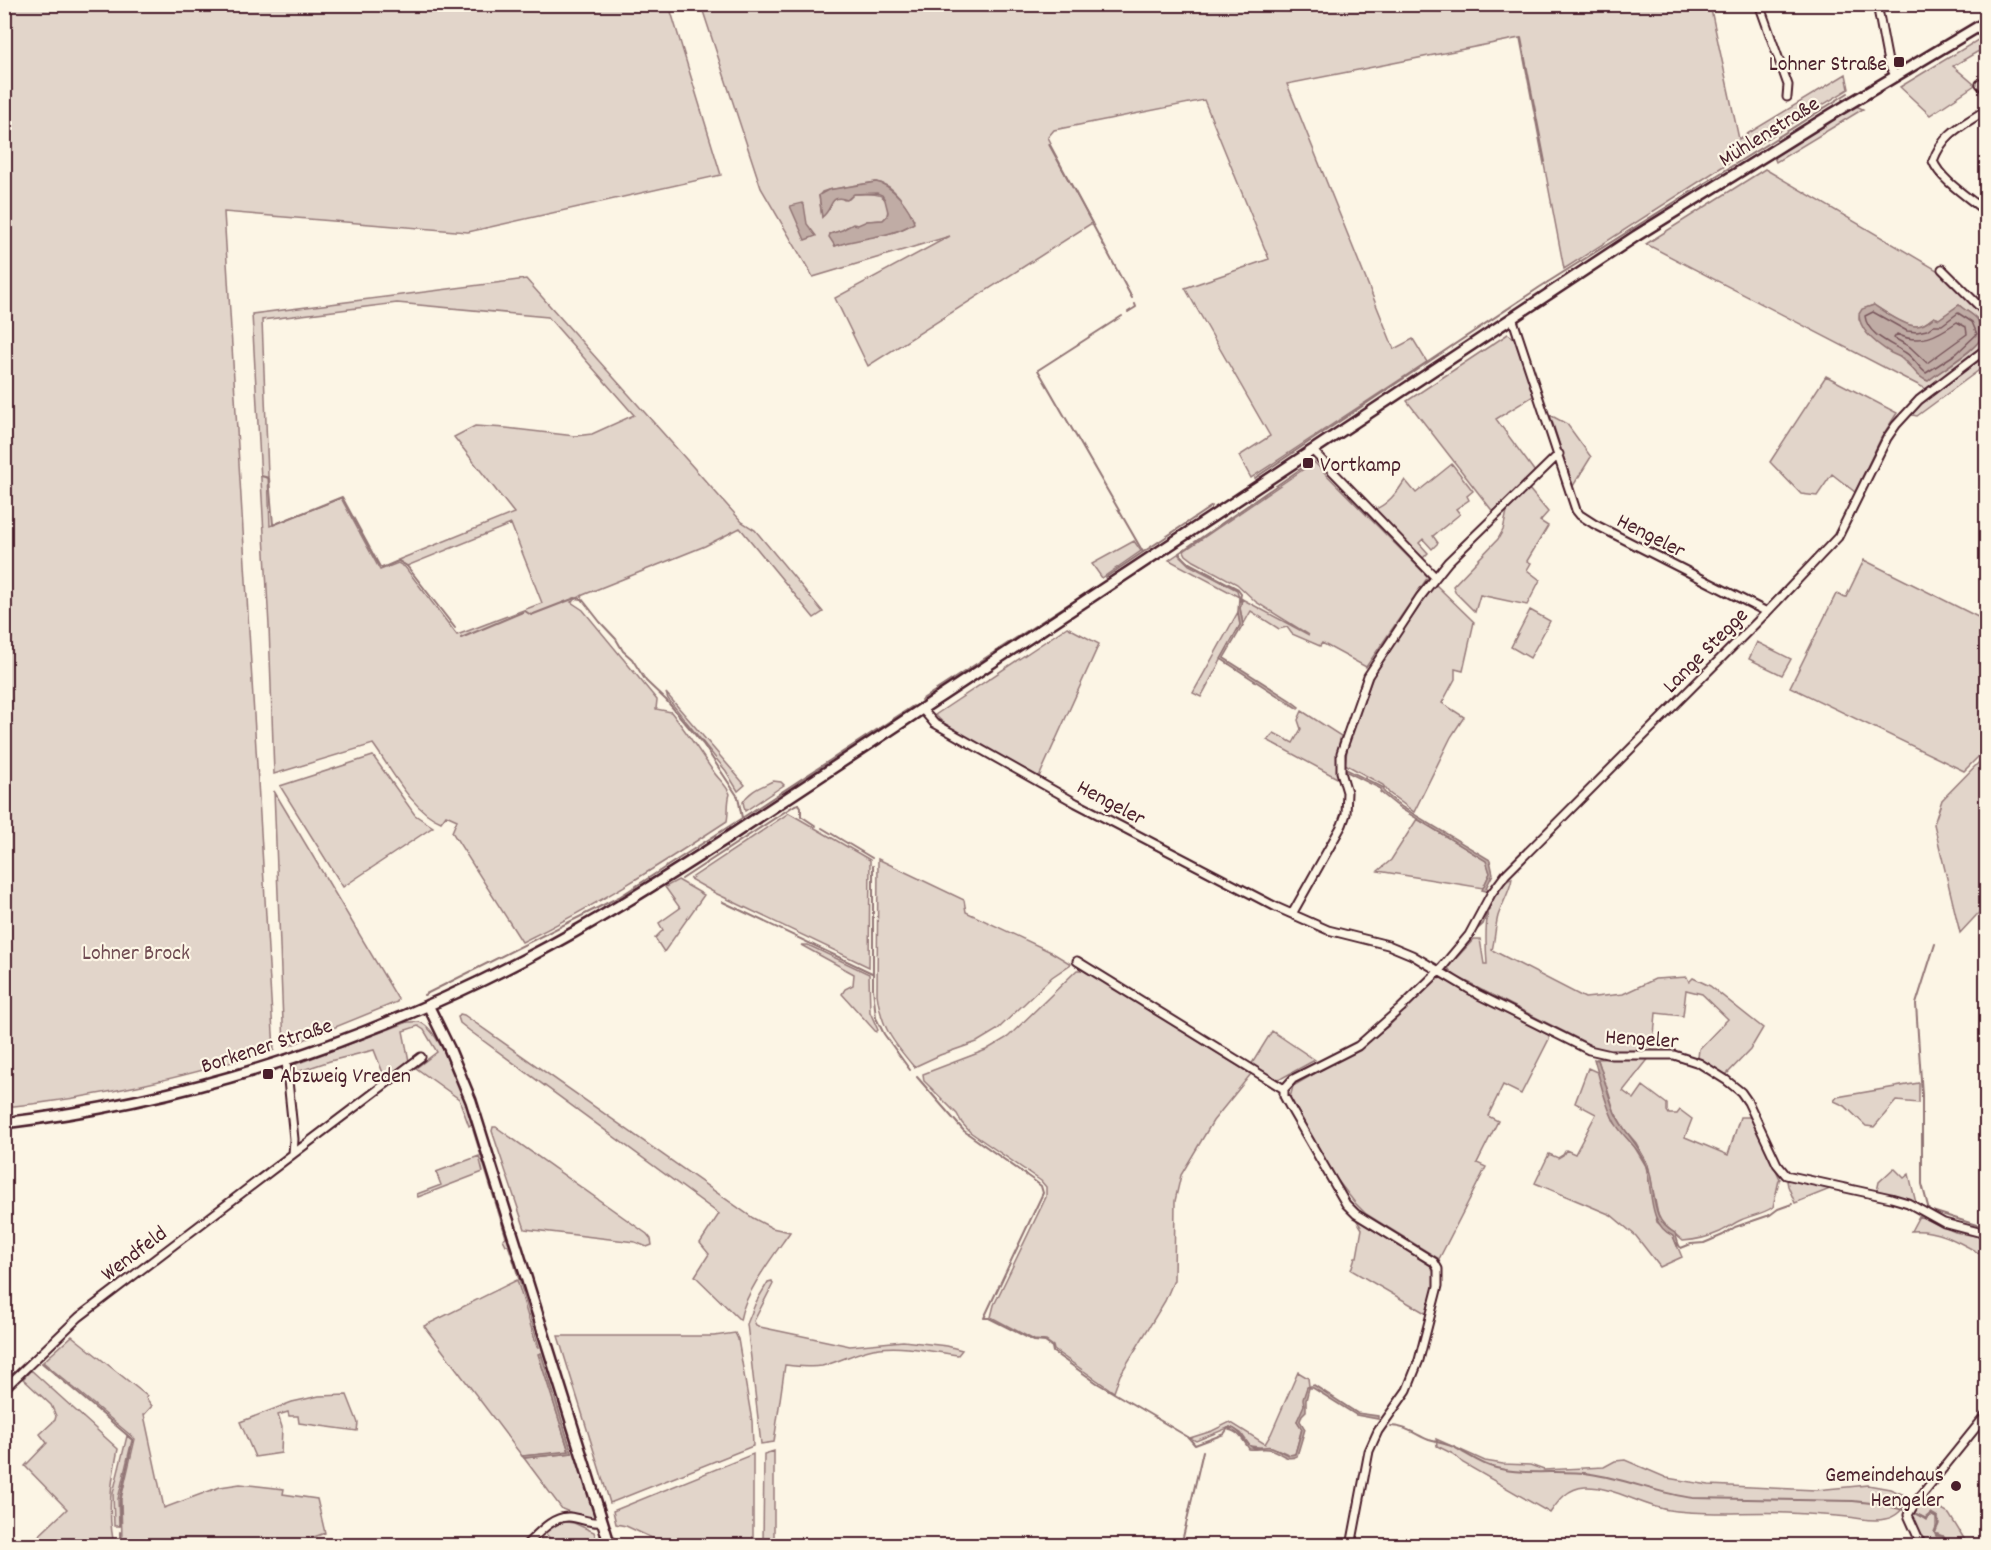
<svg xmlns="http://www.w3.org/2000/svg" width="1991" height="1550" font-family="Dekko,sans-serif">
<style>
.green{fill:#e2d5ca;stroke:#967a7a;stroke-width:1.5;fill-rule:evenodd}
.water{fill:#c0aca5;stroke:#917474;stroke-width:1.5}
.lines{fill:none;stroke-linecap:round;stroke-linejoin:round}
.shore{stroke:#79575c;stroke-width:1.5}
.stream{stroke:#917474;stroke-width:2}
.street-casing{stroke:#4a1f2b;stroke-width:11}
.secondary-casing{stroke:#4a1f2b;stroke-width:14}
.street{stroke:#fcf5e5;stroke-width:7}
.secondary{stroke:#fcf5e5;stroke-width:9}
.poi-dot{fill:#4a1f2b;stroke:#fcf5e5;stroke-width:2}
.labels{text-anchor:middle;stroke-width:4.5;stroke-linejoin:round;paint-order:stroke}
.poi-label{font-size:22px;fill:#4a1f2b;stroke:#fcf5e5;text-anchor:end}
.street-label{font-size:22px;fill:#4a1f2b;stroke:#fcf5e5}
.park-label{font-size:22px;fill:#704c53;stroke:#fcf5e5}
</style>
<rect width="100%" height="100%" fill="#fcf5e5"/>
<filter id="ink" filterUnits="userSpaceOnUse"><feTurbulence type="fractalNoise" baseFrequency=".0167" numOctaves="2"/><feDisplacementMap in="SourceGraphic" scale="12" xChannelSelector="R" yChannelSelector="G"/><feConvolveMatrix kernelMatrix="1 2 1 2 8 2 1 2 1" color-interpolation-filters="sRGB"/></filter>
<g filter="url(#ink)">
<path class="green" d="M 5,4 L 669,5 L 721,175 L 468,232 L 224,212 L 274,1050 C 183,1077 99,1098 5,1107 Z
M 701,5 L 1710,5 L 1739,139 L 1846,74 L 1849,89 L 1742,154 L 1564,269 L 1520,38 L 1287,84 L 1394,349 L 1413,339 L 1427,362 L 1251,478 L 1239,456 L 1270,436 L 1185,288 L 1269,259 L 1204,100 L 1054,130 L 1048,137 L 1051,143 L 1049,145 L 1092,223 L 868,366 L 835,298 L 950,236 L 813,277 L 761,188 ZM 876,182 C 894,184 906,205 914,220 C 904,235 870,236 854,240 C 848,241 841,244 835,246 L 830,234 L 843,230 L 848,226 L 862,225 L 867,221 L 883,220 L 887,216 C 892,190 872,194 854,194 L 849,199 L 844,200 L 840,197 C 831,199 827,209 822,217 L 819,196 L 822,192 L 828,190 Z
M 1986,35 L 1986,50 L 1977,52 L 1953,66 L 1975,85 L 1930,115 L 1900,87 Z
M 1856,106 L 1863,109 L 1776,162 L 1774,157 L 1776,154 Z
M 1765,169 L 1937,270 L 1986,319 L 1986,344 L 1978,352 L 1926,389 L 1646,244 ZM 1874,305 C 1883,311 1906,327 1917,326 C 1924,326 1929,321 1934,317 L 1939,319 L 1959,305 C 1964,310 1973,314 1977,320 C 1980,324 1983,330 1983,333 C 1982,348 1939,371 1928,381 L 1925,380 L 1859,320 C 1859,309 1865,308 1874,305 Z
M 526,279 L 742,522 L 755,530 L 823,612 L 814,618 L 740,528 L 705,546 L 583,595 L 571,602 L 583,610 L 657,700 L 656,709 L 671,712 C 686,731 699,751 713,771 C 718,779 726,784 730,794 C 727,803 729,811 727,821 C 660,865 594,907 522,942 L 452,832 L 457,820 L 446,815 L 441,822 C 411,810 392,770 373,744 L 274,774 L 269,626 L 252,314 ZM 397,303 L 548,317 L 634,415 L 592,434 L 575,436 L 506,428 L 475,426 L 454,437 L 514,513 L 398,560 L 407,566 L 511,524 L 542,603 L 457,635 L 405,567 L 398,563 L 380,570 L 341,498 L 270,526 L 262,320 Z
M 1508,334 L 1517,340 L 1535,395 L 1496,419 L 1535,472 L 1494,513 L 1407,401 Z
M 1980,360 L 1984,360 L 1986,365 L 1917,416 L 1912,415 L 1912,412 L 1930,395 Z
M 1826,376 L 1897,413 L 1881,438 L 1855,492 L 1832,474 L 1817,496 L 1801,494 L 1770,462 Z
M 1550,415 L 1567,424 L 1591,457 L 1573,486 Z
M 1314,462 L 1428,577 L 1366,667 L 1322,643 L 1320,646 L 1292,634 L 1287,627 L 1279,629 L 1251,611 L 1243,625 L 1240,608 L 1242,599 L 1309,635 L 1256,602 L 1237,584 L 1194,561 L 1186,555 L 1184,551 Z
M 1452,464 L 1473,491 L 1467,496 L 1469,500 L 1456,509 L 1460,514 L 1433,536 L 1438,543 L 1432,549 L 1423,539 L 1419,543 L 1428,553 L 1421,560 L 1373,510 C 1386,506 1398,492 1405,480 L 1416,493 Z
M 1529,489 L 1548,512 L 1540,521 L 1548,526 L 1527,561 L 1531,563 L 1527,570 L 1540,580 L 1527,605 L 1480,595 L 1475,612 L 1456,593 L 1453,586 L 1498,539 L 1503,530 L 1507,511 Z
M 1134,541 L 1141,551 L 1102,578 L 1092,564 Z
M 1178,554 L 1189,565 L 1237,590 L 1239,597 L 1169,560 Z
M 1864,560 L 1986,621 L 1986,749 L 1964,771 L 1790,687 L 1836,594 L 1846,597 Z
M 1435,584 L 1474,622 L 1463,671 L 1455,669 L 1455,679 L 1442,703 L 1464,717 L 1451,737 L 1414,812 L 1389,793 L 1383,785 L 1345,764 L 1348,744 L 1375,671 Z
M 1530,610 L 1550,621 L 1530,658 L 1511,647 Z
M 1238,612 L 1240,625 L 1201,697 L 1193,693 Z
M 1067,627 L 1099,644 L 1039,777 L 949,728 L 935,715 Z
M 1757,642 L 1791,659 L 1782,675 L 1749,659 Z
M 666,693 L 745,785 L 738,791 L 726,771 L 668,699 Z
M 1302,711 L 1341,736 C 1336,751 1336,764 1339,779 L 1267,740 L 1274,733 L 1293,743 L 1301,729 L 1298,720 Z
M 1986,755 L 1986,905 L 1960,933 L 1934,824 L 1942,800 Z
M 373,756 L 415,815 L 433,827 L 343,887 L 280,786 Z
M 773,781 L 781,782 L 784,785 L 745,811 L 743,802 C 750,790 761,787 773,781 Z
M 274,791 L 398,999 L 397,1002 L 284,1048 Z
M 789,813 L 870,860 L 869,967 L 715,893 L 690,879 Z
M 1417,819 L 1487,861 L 1490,873 L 1483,888 L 1378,871 L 1391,860 Z
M 878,859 L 964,900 L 966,912 L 1051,952 L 1071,964 L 1052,977 L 997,1030 L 977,1042 L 940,1055 L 914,1067 C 893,1042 881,1027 877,994 Z
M 1512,878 C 1511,889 1502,904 1498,916 C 1495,927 1495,939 1492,950 L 1585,998 L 1623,994 L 1655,979 L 1687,977 L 1689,982 L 1693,978 L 1710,986 L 1763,1028 L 1750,1050 L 1725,1076 L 1698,1058 L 1699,1049 L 1728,1019 L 1702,994 L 1686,990 L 1683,1016 L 1656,1013 L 1653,1046 L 1650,1050 L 1604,1052 L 1450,974 L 1448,967 L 1474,939 L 1480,939 L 1484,964 L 1487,964 C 1485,934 1482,894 1512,878 Z
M 678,880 L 704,895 L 664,952 L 655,938 L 663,930 L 659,923 L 680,908 L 665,887 Z
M 801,945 L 808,945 L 869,974 L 870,1012 L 878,1030 L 876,1032 L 842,994 L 845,989 L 853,985 L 854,974 Z
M 1077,970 L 1084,970 L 1251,1074 L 1213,1121 L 1181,1175 L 1175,1201 L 1174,1280 L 1165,1301 L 1120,1375 L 1114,1392 L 1054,1350 L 1053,1346 L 1046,1341 L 1034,1340 L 991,1317 L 994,1305 L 1046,1197 L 1046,1187 L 1041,1181 L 970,1132 L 962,1123 L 957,1114 L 924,1081 L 923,1074 L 986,1050 L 1008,1037 Z
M 1441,978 L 1549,1035 L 1549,1039 L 1521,1094 L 1503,1085 L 1488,1116 L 1498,1121 L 1477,1163 L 1486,1167 L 1439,1259 L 1366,1214 L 1355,1203 L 1335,1177 L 1290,1098 L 1293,1086 L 1366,1044 L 1391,1024 L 1433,981 Z
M 460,1014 L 464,1015 L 753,1218 L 772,1228 L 790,1232 C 774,1255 745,1292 740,1320 L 695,1276 L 709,1254 L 700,1243 L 719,1214 L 470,1031 L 460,1023 L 458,1017 Z
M 408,1022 C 412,1022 418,1021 422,1023 C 443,1035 465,1100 473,1123 L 469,1126 L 459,1099 L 416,1068 L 437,1052 L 424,1030 L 418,1026 L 403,1031 L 409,1061 L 385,1078 L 374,1050 L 330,1061 L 288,1075 L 291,1067 L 296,1064 Z
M 1272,1031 L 1315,1060 L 1282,1078 L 1276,1079 L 1269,1076 L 1251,1065 Z
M 1650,1057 L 1623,1091 L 1634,1099 L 1643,1086 L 1667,1104 L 1667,1111 L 1669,1114 L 1677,1114 L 1680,1110 L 1692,1119 L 1685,1137 L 1728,1155 L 1740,1117 L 1752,1117 L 1780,1179 L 1779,1180 L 1773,1207 C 1763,1214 1752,1215 1741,1220 C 1734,1223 1728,1228 1720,1232 C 1709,1237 1696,1240 1683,1241 L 1659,1220 L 1648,1165 L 1636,1143 L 1625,1130 L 1615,1113 L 1598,1060 L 1596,1059 Z
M 1588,1068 L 1599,1073 L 1614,1122 L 1634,1146 L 1646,1166 L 1657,1222 L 1673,1236 L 1682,1257 L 1660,1267 L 1636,1236 L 1611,1215 L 1535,1183 L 1549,1154 L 1558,1158 L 1563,1155 L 1566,1150 L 1575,1154 L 1596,1114 L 1575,1103 Z
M 1919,1083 L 1919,1103 L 1896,1101 L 1874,1127 L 1866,1126 L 1845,1106 L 1834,1101 L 1837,1097 Z
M 493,1127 L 496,1127 L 647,1234 L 651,1239 L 652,1245 L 647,1247 L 635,1242 L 525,1229 L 492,1131 Z
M 473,1130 L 475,1130 L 596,1517 L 591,1521 L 562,1509 L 524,1458 L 572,1453 L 539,1354 L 569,1452 L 522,1456 L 424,1326 L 517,1280 L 537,1347 L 539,1347 L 512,1256 L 508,1245 L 506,1245 L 503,1239 L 506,1237 Z
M 479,1156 L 483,1172 L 418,1197 L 417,1194 L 441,1185 L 436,1172 Z
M 1894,1168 L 1904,1178 L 1909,1174 L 1916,1203 L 1914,1204 L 1906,1199 L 1877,1191 L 1879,1182 Z
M 1789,1180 L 1830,1189 L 1795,1203 L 1788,1186 L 1787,1181 Z
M 1919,1216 L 1955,1232 L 1986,1238 L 1986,1257 C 1964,1245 1938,1228 1911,1231 Z
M 1356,1219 L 1431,1266 L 1436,1277 L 1427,1314 L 1351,1270 L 1355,1257 L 1357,1257 L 1362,1229 Z
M 772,1281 L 773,1284 L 754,1321 L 756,1325 L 760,1327 L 850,1346 L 903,1341 L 947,1346 L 962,1350 L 958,1355 C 932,1352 906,1345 880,1348 C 859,1350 842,1361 822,1366 C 810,1368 797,1366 785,1365 L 774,1442 L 761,1444 L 747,1324 L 756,1302 L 768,1282 Z
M 735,1333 L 738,1339 L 752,1421 L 753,1446 L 610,1503 L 558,1336 L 714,1336 Z
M 72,1336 L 147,1396 L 146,1398 L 152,1406 L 144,1415 L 164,1508 L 220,1487 L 240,1484 L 284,1489 L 283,1494 L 317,1499 L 325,1533 L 292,1545 L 124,1545 L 122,1541 L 121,1499 L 135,1439 L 43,1362 Z
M 31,1370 L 118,1449 C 111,1483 107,1511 114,1545 L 29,1545 L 67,1509 L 25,1466 L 47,1443 L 40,1434 L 55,1420 L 56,1416 L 51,1405 L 23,1379 Z
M 1298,1372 L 1308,1378 L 1309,1386 C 1304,1393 1305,1398 1304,1406 C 1304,1411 1300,1416 1297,1421 L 1302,1428 L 1295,1454 L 1290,1455 L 1277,1449 L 1250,1446 L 1241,1433 L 1230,1427 L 1196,1441 L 1190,1438 L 1212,1431 L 1230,1422 L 1265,1444 L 1271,1434 Z
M 347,1395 L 358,1423 L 357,1431 L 299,1423 L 298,1416 L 289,1416 L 288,1412 L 278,1415 L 282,1427 L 281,1453 L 255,1457 L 240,1422 L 292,1402 L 319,1396 Z
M 127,1436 L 132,1440 L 118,1499 L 119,1526 L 114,1526 L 113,1493 Z
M 1436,1439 L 1485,1461 L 1503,1464 L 1530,1465 L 1544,1470 L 1604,1467 L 1615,1461 L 1625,1460 L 1667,1478 L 1709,1485 L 1816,1490 L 1868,1485 L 1890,1489 L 1905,1495 L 1908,1500 C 1902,1510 1897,1517 1885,1519 C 1873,1522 1860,1518 1848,1517 C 1828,1515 1808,1514 1788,1513 C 1749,1511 1708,1516 1669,1510 C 1641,1506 1614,1486 1585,1487 C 1568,1488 1559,1500 1550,1513 L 1463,1463 L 1453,1454 L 1437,1446 Z
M 774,1451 L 774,1545 L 763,1545 L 764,1454 Z
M 753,1454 L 753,1545 L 667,1545 L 626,1526 L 616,1524 L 613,1511 Z
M 1926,1501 L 1949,1514 L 1968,1545 L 1949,1545 L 1943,1536 L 1935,1533 L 1939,1524 L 1938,1517 L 1931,1513 L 1925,1518 L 1917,1514 L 1926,1520 L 1931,1515 L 1936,1518 L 1936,1527 L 1934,1532 L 1936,1536 L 1943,1537 L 1947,1545 L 1927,1545 L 1910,1519 L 1917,1504 L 1918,1505 Z
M 566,1522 L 574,1523 L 594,1532 L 598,1545 L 556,1545 L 545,1533 L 558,1524 Z"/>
<path class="water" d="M 876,182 C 891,184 911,208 914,223 C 890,238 861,237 835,246 L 829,237 L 830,234 L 842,230 L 853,224 L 858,225 L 867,221 L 883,220 L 887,216 L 888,212 L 885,200 L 882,195 L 877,193 L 854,194 L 847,200 C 828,193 834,209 822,217 L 819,195 L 828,190 Z
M 802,203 L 804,205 L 807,224 L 816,236 L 805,240 L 790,206 Z
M 1874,305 C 1883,311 1906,327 1917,326 C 1924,326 1929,321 1934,317 L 1939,319 L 1959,305 C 1964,310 1973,314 1977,319 C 1980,324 1984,331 1982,336 C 1977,350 1940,370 1928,381 C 1915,376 1913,367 1904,359 C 1900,357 1895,355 1891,353 C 1878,345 1859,331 1859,314 L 1862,309 Z
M 1239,597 L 1242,599 L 1240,608 L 1243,625 L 1224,658 L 1290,700 L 1299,707 L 1298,709 L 1221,659 L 1240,625 L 1238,612 Z
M 1344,768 L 1384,788 L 1384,792 L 1402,807 L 1490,860 L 1493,874 L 1486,888 L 1491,889 L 1489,892 L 1482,890 L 1490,873 L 1486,861 L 1401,809 L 1380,792 L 1381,789 L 1345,771 Z
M 1594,1059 L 1598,1060 C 1604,1077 1608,1096 1615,1113 C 1623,1131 1639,1145 1647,1163 C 1657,1187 1648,1220 1675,1233 L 1679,1245 L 1677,1246 L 1673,1236 C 1647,1224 1653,1189 1646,1166 C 1640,1148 1622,1137 1614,1121 C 1604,1102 1600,1079 1594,1059 Z
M 541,1353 L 572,1453 L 524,1458 L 522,1456 L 569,1451 L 538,1354 Z
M 1314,1385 L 1357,1413 L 1378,1416 L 1378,1419 L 1356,1415 L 1313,1388 L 1309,1388 L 1306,1400 L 1306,1411 L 1302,1415 L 1300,1421 L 1305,1429 L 1297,1456 C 1285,1462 1280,1451 1269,1449 C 1262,1448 1256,1450 1249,1449 C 1243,1440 1239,1432 1229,1430 L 1230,1427 C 1243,1431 1242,1442 1252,1447 C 1258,1450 1265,1445 1272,1447 C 1281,1450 1285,1457 1295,1454 L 1302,1429 L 1297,1421 L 1304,1405 L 1303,1399 L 1307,1387 Z"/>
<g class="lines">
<path class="shore" d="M 1873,312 L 1907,331 L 1917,332 L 1927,330 L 1934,325 L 1942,325 L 1958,313 L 1972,322 L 1977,334 L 1957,353 L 1926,373 C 1918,367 1914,358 1906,353 C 1892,344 1867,335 1865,316 Z
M 1957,322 L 1966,327 L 1967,334 L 1927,363 L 1910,347 L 1894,338 L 1897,334 C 1920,346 1938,335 1957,322 Z"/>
<path class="stream" d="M 1521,38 L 1545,162
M 1050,145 L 1132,298
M 1128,312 L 1136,307 L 1135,304
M 1122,316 L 1038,370 L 1143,552
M 261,476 L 269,478 L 273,525 L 342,497 L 380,567 L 382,568 L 398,561 L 407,566 L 455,628
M 1255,478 L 1540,287 L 1848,93
M 1106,577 L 1212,506
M 1240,601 L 1241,593 L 1238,589 L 1189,563 L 1179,553 L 1312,461
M 921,700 L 1070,603
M 742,818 L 913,706
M 822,828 L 872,858
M 873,866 L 873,988 L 876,1018 L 884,1034 L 910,1070
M 682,879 L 795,805 L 799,804 L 801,807 L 801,816 L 816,826
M 723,902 L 872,973
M 1473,933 L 1483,924 L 1490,905
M 1452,960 L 1448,969 L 1456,977 L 1473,985
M 1483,991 L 1593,1047
M 424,995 L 619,897 L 742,818 L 738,797 L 703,744 L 666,700 L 646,681 L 632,659 L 623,651 L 616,639 L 600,622 L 582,599 L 575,598 L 531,615 L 525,611 L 461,638
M 917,1077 L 964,1131 L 1036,1182 L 1041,1186 L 1043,1193 L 984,1318 L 989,1318 L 1034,1341 L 1045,1342 L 1052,1347 L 1053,1352 L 1097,1383 L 1188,1437 L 1195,1445 L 1224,1434 L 1228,1428 L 1231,1429
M 1929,1210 L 1922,1184 L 1922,1095 L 1916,1004 L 1935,944
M 1929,1210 L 1986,1228
M 1677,1243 L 1681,1248 L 1691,1244 L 1704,1243 L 1723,1235 L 1735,1227 L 1770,1215 L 1778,1209 L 1792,1204
M 42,1363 L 133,1440 L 120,1499 L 120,1526
M 1391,1426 C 1406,1426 1416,1435 1429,1440 C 1439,1443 1450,1444 1459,1450 C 1472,1457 1482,1465 1496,1468 C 1527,1476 1560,1469 1591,1474 C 1626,1479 1659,1494 1693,1498 L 1853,1501 L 1880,1504 L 1904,1510
M 1916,1514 L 1926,1519 L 1931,1515 L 1936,1517 L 1938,1524 L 1935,1533 L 1937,1536 L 1943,1536 L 1948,1546
M 120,1532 L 120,1541 L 123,1546
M 1181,1546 L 1203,1451"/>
<g class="street-casing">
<path id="street" d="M 1759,4 L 1788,85 L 1787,97
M 1877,4 L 1888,62 L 1896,77
M 1877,8 L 1892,4
M 1980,84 L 1986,90
M 1986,110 C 1963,125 1943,133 1933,161 C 1940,180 1971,199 1986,212
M 1942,269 L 1986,313
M 1512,317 L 1576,510 L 1580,515 L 1594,524 L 1767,612
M 1313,451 L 1435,577
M 922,709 L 934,723 L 1076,803 L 1276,907 L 1328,930 L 1388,945 L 1412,955 L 1479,995 L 1589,1050 L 1611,1055 L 1674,1055 L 1699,1063 L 1726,1080 L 1741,1092 L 1748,1102 L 1777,1164 L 1786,1175 L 1891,1198 L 1908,1203 L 1944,1223 L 1986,1234
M 1292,914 L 1342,825 L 1346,814 L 1347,792 L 1341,772 L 1341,753 L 1368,676 L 1420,597 L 1448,562 L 1559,454
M 1077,961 L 1284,1089
M 293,1154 L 421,1057
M 4,1389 L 79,1317 L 293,1154 L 294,1139 L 286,1061
M 525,1546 C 537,1535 552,1516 569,1517 C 581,1518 590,1524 603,1522
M 1351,1546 L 1369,1451 L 1378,1431 L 1407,1390 L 1419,1360 L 1438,1286 L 1438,1269 L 1434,1262 L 1356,1214 L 1346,1204 L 1290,1107 L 1284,1096 L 1284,1089 L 1293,1079 L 1358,1046 L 1401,1008 L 1438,972 L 1469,935 L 1491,894 L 1506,874 L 1767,612 L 1838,537 L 1887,438 L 1896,425 L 1919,400 L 1986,349
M 1922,1546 L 1908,1515 L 1915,1503 L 1986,1415"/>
</g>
<g class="secondary-casing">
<path id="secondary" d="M 428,1005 L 449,1048 L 471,1101 L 610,1546
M 4,1123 C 187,1101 363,1043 525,959 C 594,923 659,882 724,840 L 1636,236 L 1832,114 L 1986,22"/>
</g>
<use href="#street" class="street"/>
<use href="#secondary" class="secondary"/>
</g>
</g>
<g class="poi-dot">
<rect x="1893" y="56" width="12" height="12" rx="3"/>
<rect x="1302" y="457" width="12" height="12" rx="3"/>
<rect x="262" y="1068" width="12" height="12" rx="3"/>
<circle cx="1956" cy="1486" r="6"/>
</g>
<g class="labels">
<g class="poi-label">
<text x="1887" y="70">Lohner Straße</text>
<text x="1320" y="471" text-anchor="start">Vortkamp</text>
<text x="280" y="1082" text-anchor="start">Abzweig Vreden</text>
<text x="1944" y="1481">Gemeindehaus<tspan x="1944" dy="25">Hengeler</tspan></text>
</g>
<g class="street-label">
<text transform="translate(1768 130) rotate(-32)" y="8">Mühlenstraße</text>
<text transform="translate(1652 534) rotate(27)" y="8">Hengeler</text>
<text transform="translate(1704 649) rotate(-45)" y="8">Lange Stegge</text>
<text transform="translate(1112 801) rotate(28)" y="8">Hengeler</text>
<text transform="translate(1642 1037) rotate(4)" y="8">Hengeler</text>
<text transform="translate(266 1044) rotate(-18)" y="8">Borkener Straße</text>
<text transform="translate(133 1252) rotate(-37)" y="8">Wendfeld</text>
</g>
<g class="park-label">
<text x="136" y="959">Lohner Brock</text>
</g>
</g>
<rect width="1991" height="1550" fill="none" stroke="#fcf5e5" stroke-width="24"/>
<rect x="12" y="12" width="1967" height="1526" fill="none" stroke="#4a1f2b" stroke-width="2" filter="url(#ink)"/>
</svg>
